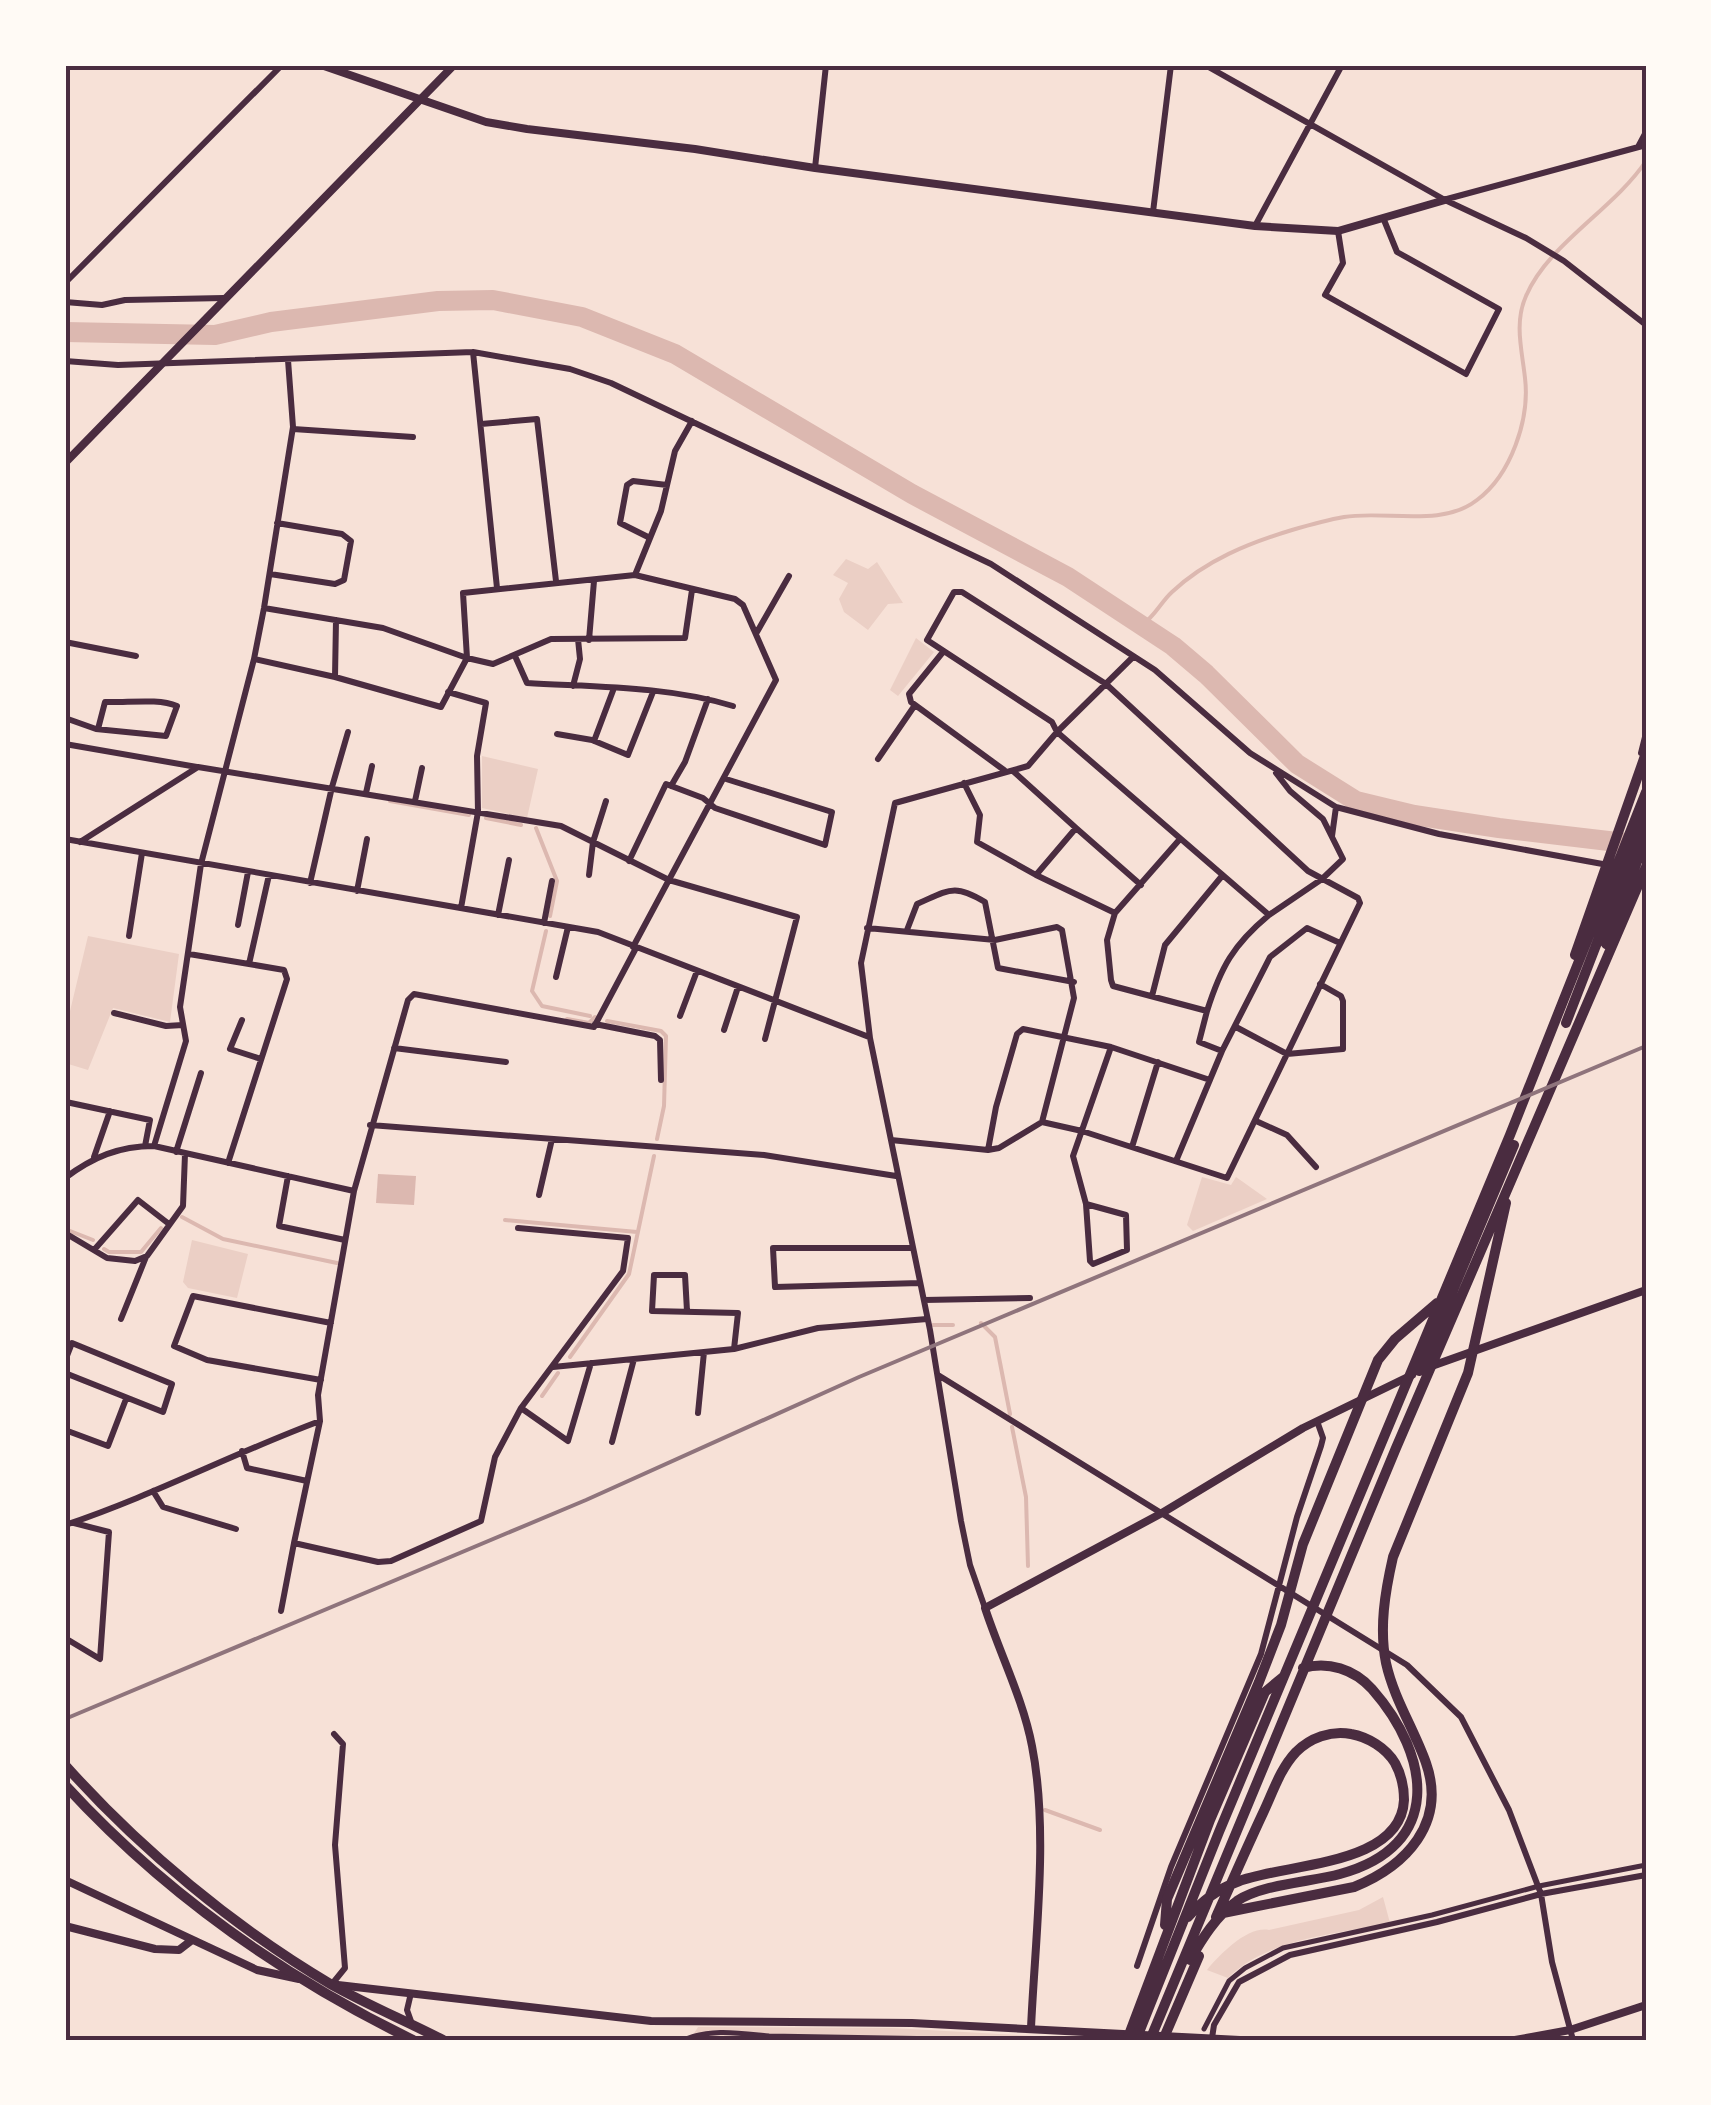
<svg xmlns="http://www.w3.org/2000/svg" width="1711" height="2105" font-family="Helvetica,sans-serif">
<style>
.green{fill:#ebcfc5}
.water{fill:#dcb8b0}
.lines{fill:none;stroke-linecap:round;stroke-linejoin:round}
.stream{stroke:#dcb8b0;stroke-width:4}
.river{stroke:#dcb8b0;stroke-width:20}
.pedestrian{stroke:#4a2c40;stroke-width:5}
.minor{stroke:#4a2c40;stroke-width:6}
.tertiary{stroke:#4a2c40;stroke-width:8}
.trunk{stroke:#4a2c40;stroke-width:10}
.rail{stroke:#8f747c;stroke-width:4}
.neatline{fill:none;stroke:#4a2c40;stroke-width:4}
</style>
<rect width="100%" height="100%" fill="#f7e1d7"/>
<path class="green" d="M 846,559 L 868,569 L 877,562 L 903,603 L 888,604 L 868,630 L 844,612 L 839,599 L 848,583 L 833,575 Z
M 916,638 L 934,652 L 898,696 L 890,690 Z
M 482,756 L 538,769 L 527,818 L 482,808 Z
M 88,936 L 179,954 L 170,1022 L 113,1008 L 88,1070 L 65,1063 L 65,1032 Z
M 1202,1177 L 1231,1185 L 1236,1177 L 1267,1199 L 1193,1231 L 1187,1225 Z
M 192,1240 L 248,1254 L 237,1298 L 188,1288 L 183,1282 Z
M 1383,1897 L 1390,1923 C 1338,1934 1267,1938 1228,1978 L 1207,1970 C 1221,1953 1248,1926 1269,1930 L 1359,1910 Z
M 698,2027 L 892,2028 L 1108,2040 L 690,2040 Z"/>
<path class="water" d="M 378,1174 L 416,1176 L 414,1205 L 376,1203 Z"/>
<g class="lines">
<path class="stream" d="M 1142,625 C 1155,616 1161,602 1172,592 C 1206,560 1249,543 1292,530 C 1309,525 1327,520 1344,517 C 1384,510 1442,528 1477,500 C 1511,475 1530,419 1525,378 C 1522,350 1514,323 1526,296 C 1548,244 1614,209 1646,161
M 390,801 L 469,815
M 486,818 L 521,825
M 536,828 L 557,881 L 550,916
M 546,931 L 532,991 L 542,1006 L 590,1016
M 567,1019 L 589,1023 L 595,1017
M 607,1021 L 661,1031 L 666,1036 L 664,1106 L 657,1139
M 182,1217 L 223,1239 L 337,1263
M 505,1220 L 637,1232
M 65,1229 L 93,1240
M 104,1249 L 109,1252 L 141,1252 L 161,1228
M 981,1323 L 995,1337 L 1010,1414
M 933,1325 L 953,1325
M 570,1357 L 629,1274 L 654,1156
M 542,1396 L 558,1373
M 1012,1427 L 1026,1497 L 1028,1566
M 1045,1810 L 1100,1830"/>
<path class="river" d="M 65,332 L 215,335 L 271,322 L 438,301 L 493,300 L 582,317 L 675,354 L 912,494 L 1068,577 L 1173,646 L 1206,674 L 1297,764 L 1356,801 L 1414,815 L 1499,828 L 1634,844"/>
<path class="pedestrian" d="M 1204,2029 L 1229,1981 L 1245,1968 L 1283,1948 L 1432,1915 L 1539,1886 L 1646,1865
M 683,2040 C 711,2028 739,2033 769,2036 L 1005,2040"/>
<path class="minor" d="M 1205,65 L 1445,200 L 1526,238 L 1564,261 L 1646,325
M 1638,147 L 1646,132
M 815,168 L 826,65
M 1447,199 L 1646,145
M 1153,212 L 1171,65
M 1255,226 L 1342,65
M 1338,231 L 1343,263 L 1325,295 L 1466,374 L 1499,309 L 1397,252 L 1384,220
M 65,283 L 282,65
M 65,302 L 102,305 L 125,300 L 224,298
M 473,352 L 497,588
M 65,361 L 118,365 L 473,352 L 570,369 L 611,383 L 991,564 L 1155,670 L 1250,753 L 1336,807 L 1439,834 L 1608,865
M 481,424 L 537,419 L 556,581
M 293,429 L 413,437
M 650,538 L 620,523 L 627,485 L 633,481 L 667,485
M 270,574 L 335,584 L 344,580 L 351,541 L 342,534 L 277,523
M 635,575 L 661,511 L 675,451 L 692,421
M 264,608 L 383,628 L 467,658 L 493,664 L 551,639 L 685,638 L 692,590
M 757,632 L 789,576
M 589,640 L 594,581
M 65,642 L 136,656
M 943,652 L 909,694 L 911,702 L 1004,770
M 515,656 L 527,683 C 595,687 668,686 733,706
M 254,659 L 335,677 L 441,707 L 467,658 L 463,593 L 635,575 L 735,599 L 743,605 L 776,680 L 633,947
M 335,677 L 336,620
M 573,686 L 580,659 L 578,639
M 448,692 L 486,703 L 477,756 L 478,812 L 461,908
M 65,718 L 96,729 L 166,736 L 177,706 C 158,698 127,703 105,702 L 98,729
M 557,734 L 592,740 L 628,755 L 653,692
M 594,741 L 614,688
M 65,744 L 197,767
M 1645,754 L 1641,753 L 1646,733
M 878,759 L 915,705
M 1013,771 L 1076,828 L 1036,875 L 1115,913
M 964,783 L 980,815 L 977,842 L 1036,875
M 671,786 L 685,762 L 708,699
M 366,793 L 372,766
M 415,801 L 422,768
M 1076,828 L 1141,885
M 1332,836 L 1336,807
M 65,839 L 598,932 L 869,1037
M 80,842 L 198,767 L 561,826 L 669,880 L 797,917 L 765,1039
M 629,861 L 666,784 L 703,798 L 715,808 L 825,845 L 832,812 L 726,779
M 589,875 L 593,842 L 606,801
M 310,883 L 332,787 L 348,732
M 357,891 L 367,839
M 498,915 L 509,860
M 1269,915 L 1322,879 L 1343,859 L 1323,819 L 1290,791 L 1276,773
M 544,923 L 552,881
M 238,925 L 248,872
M 867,928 L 995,940 L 1057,927 L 1062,930 L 1074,998 L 1042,1122
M 907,930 L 917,904 C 949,890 954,883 985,902 L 998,968 L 1074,982
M 129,936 L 142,853
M 189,954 L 249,964 L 269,875
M 556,977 L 568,927
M 1152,996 L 1165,945 L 1222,876
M 1207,1011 L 1199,1042 L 1222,1051
M 114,1013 L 166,1026 L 183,1025
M 680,1016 L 697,971
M 242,1020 L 230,1049 L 261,1059
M 595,1024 L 655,1036 L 660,1040 L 661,1080
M 1236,1027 L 1287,1054 L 1343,1049 L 1343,1001 L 1341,996 L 1320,984
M 724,1030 L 738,987
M 394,1048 L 506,1062
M 66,1102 L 150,1120 L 145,1146
M 1256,1121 L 1287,1135 L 1316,1167
M 370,1125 L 764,1155 L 896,1176
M 891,1140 L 988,1150 L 999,1148 L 1042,1122 L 1082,1131 L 1227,1178 L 1360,903 L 1358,898 L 1308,871 L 1106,684 L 962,592 L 954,592 L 927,640 L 1052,722 L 1057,732 L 1269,915 C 1233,945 1221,967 1207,1011 L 1113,986 L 1111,980 L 1107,940 L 1115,913 L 1180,839
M 154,1146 L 186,1041 L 180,1007 L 201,864 L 254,659 L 264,608 L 293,427 L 288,360
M 1132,1147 L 1158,1062
M 988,1150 L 996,1107 L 1017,1034 L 1023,1029 L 1111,1047 L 1210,1080
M 176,1152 L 201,1073
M 94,1157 L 110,1111
M 1176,1161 L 1222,1051 L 1270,957 L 1307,928 L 1340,943
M 228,1163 L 287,979 L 284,970 L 249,964
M 288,1176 L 279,1226 L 345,1240
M 65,1178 C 93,1157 119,1146 154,1146 L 354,1191
M 539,1195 L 552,1139
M 1086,1204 L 1126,1215 L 1127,1250 L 1093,1264 L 1090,1261 L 1086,1204 L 1073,1156 L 1111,1047
M 518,1228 L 628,1238 L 623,1271 L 521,1408 L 495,1457 L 481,1521 L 391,1561 L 378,1562 L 294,1543 L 320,1421 L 318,1395 L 354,1191 L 408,1000 L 414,994 L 594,1027 L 636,948
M 65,1233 L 107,1258 L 135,1261 L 147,1256 L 183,1206 L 185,1154
M 912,1248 L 773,1248 L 775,1287 L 920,1283
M 94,1250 L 138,1200 L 169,1224
M 924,1300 L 1030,1298
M 687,1311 L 685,1275 L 654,1275 L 652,1311 L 738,1313 L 734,1349
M 121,1319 L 146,1257
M 65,1361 L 72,1343 L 172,1384 L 163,1412 L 65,1373
M 553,1367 L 734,1349 L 818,1328 L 927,1319
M 938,1375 L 1407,1665 L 1461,1717 L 1509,1810 L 1541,1894 L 1552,1962 L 1573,2040
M 321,1380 L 207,1360 L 174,1346 L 193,1296 L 331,1323
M 521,1408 L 568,1441 L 591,1363
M 698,1413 L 704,1352
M 65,1430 L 108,1446 L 126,1399
M 612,1442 L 634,1359
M 242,1451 L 247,1468 L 307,1481
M 153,1491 L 163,1507 L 236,1529
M 65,1525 C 152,1496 234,1453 320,1421
M 985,1608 L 970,1565 L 961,1521 L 930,1330 L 870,1038 L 861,963 L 895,803 L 1028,766 L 1057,732 L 1133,657
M 281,1611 L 294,1543
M 65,1638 L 100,1659 L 109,1532 L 74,1523
M 1137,1966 L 1171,1867 L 1261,1654 L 1297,1517 L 1321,1446 L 1323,1438 L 1317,1421
M 332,1984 L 345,1968 L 335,1845 L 343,1744 L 334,1734
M 411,1993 L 407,2010 L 412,2024
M 1212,2038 L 1214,2025 L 1239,1982 L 1290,1955 L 1437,1922 L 1541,1894 L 1646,1875"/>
<path class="tertiary" d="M 321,65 L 486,122 L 527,129 L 695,149 L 815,168 L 1255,226 L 1338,231 L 1445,200
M 65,463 L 454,65
M 1429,1367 L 1646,1290
M 65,1880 L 257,1970 L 299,1979
M 65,1926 L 155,1949 L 179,1950 L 192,1940
M 338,1985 L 651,2021 L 912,2023 L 1240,2040
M 1031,2028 C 1035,1939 1049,1832 1032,1746 C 1023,1699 1000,1654 985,1608 L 1162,1513 L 1303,1428 L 1412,1375
M 1515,2040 L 1570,2030 L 1646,2005"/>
<path class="trunk" d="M 1606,944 L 1646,838
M 1575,955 L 1646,753
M 1566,1023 L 1646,816
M 1419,1371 L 1514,1145
M 65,1765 C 140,1849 235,1928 332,1985 C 368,2005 406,2021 443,2040
M 65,1785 C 164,1893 282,1976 413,2040
M 1223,1913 L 1354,1887 C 1406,1866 1447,1823 1426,1763 C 1414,1729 1394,1699 1386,1663 C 1379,1628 1385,1592 1393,1557 L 1468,1373 L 1506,1203
M 1188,1917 C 1201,1902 1218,1889 1237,1882 C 1284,1863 1401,1867 1404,1800 C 1404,1787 1401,1774 1395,1763 C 1386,1748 1368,1737 1351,1734 C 1331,1730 1310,1738 1296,1752 C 1280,1769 1273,1792 1263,1813 C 1247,1847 1232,1882 1216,1917
M 1165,1925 L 1167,1899 L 1259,1682 L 1281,1625 L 1303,1544 L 1378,1360 L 1395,1339 L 1437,1303
M 1190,1960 C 1202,1939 1216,1916 1237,1901 C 1262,1884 1311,1882 1340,1874 C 1444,1846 1431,1756 1372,1689 C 1354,1669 1328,1661 1303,1668
M 1127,2040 L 1210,1820 L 1265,1692 L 1283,1677
M 1136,2040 L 1219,1832 L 1510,1135 L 1646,792
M 1150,2040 L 1396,1448 L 1646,867
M 1163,2040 L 1199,1956"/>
<path class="rail" d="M 65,1719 L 586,1500 L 859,1377 L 1646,1046"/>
</g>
<rect width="1711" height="2105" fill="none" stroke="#fffaf5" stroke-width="135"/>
<rect x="68" y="68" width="1576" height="1970" class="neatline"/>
</svg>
